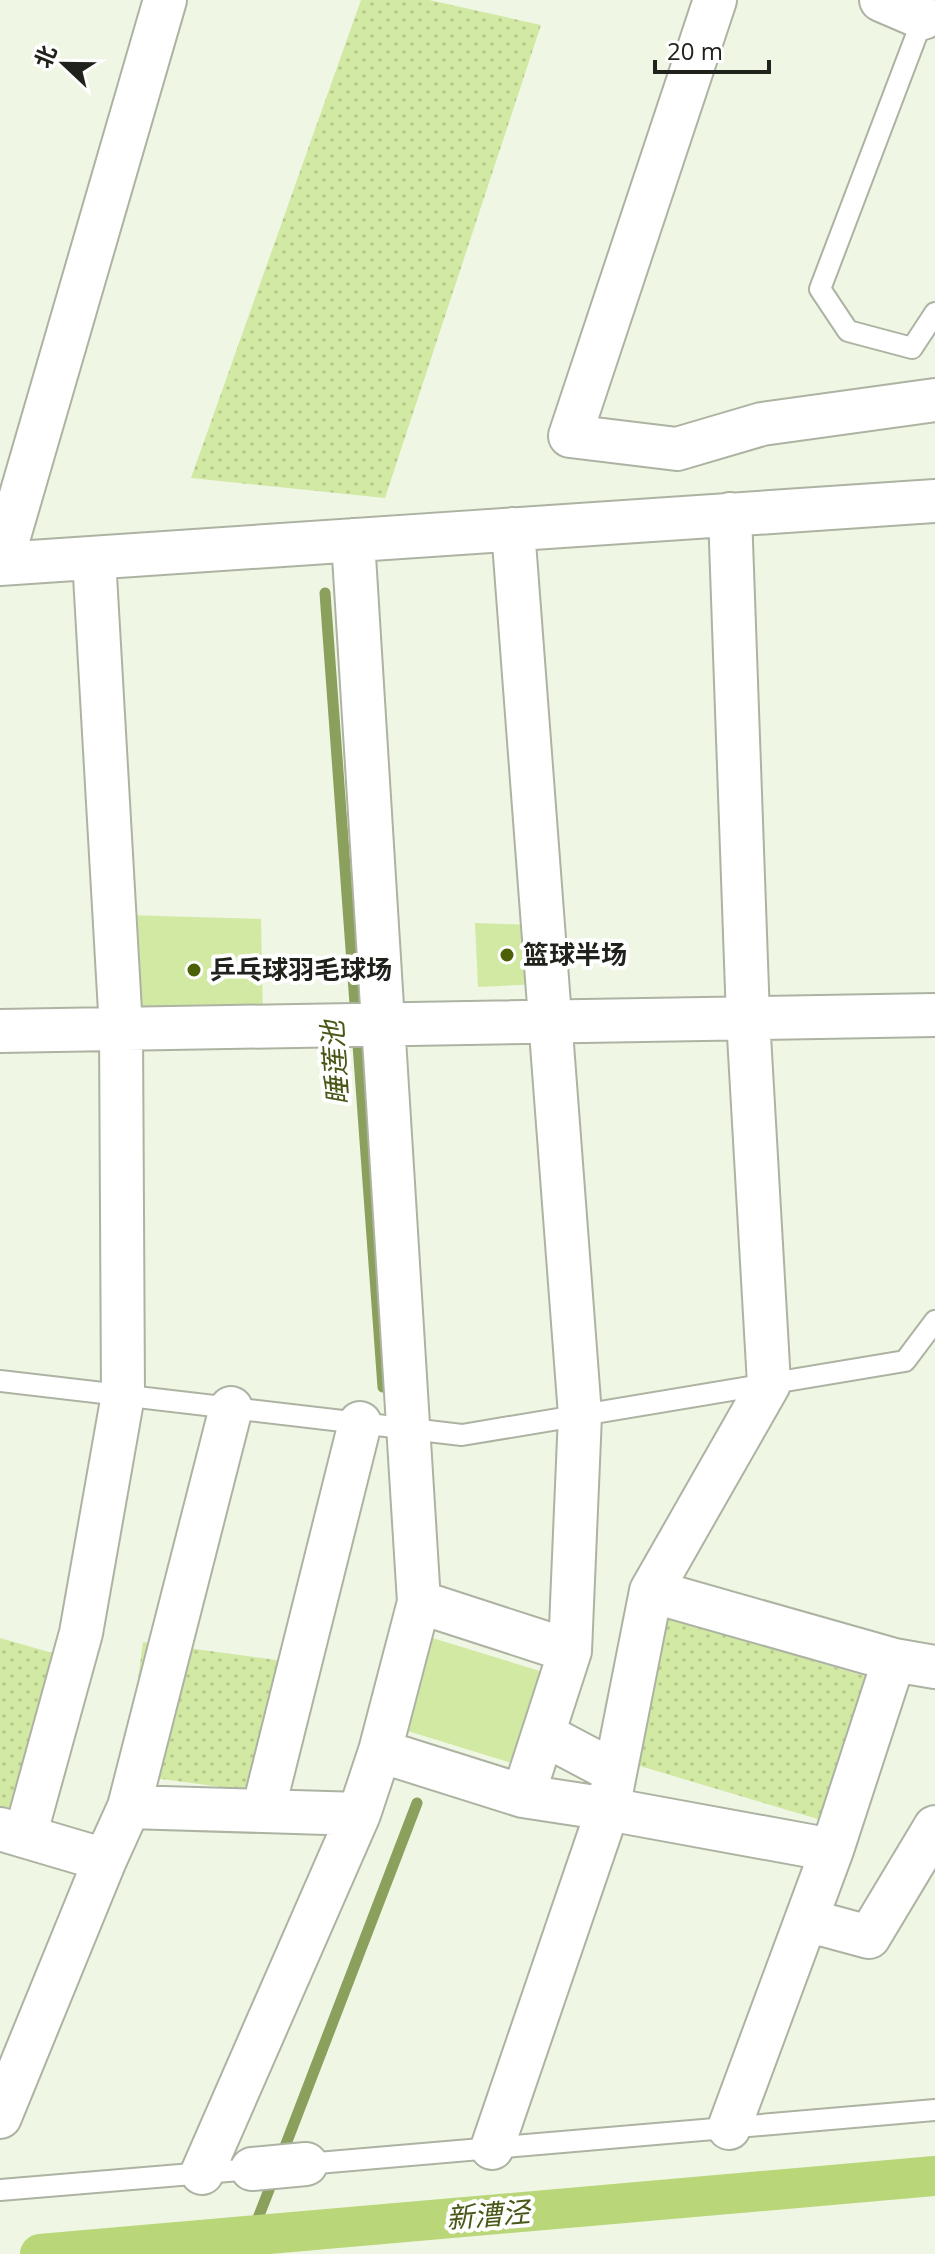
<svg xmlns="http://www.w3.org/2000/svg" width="935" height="2254" font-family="'Open Sans','Noto Sans SC',sans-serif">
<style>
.grass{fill:#d2e9a3}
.park{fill:url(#park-dots)}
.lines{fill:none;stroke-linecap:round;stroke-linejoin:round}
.stream{stroke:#8ba05c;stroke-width:11}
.canal{stroke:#b9d678;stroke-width:40}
.lane-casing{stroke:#adb3a2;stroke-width:24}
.street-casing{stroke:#adb3a2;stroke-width:46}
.lane{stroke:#fff;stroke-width:20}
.street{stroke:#fff;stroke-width:42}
.poi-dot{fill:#4c6008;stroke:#fff;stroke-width:3}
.labels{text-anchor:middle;stroke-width:8;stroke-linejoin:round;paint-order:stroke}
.poi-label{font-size:26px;font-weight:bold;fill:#20221c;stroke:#fff;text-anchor:start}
.water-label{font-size:28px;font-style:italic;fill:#475816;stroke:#fff}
</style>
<defs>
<pattern id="park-dots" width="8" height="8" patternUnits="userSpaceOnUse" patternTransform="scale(2)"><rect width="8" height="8" fill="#d2e9a3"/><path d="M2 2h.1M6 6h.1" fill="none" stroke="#b4c88c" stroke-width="1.8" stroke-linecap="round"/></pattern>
</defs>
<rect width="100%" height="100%" fill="#eff6e4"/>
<path class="grass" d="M 125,915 L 261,919 L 263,1020 L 128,1022 Z
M 475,923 L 535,925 L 541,984 L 478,987 Z
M 413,1632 L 543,1672 L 515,1764 L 385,1724 Z"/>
<path class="park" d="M 361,0 L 429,0 L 541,25 L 385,498 L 191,478 Z
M 648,1612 L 871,1678 L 828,1822 L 606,1756 Z
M 0,1638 L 56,1654 L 12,1810 L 0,1807 Z
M 143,1642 L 284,1661 L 266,1793 L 125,1774 Z"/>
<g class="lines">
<path class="stream" d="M 325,593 L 383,1387
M 281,2157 L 417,1803
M 251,2236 L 274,2177"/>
<path class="canal" d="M 40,2254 L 935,2176"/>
<g class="lane-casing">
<path id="lane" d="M 928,15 L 923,18 L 820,289 L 848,331 L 912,348 L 935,313
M 0,1381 L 462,1435 L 905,1361 L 935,1321
M 306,2164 L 935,2110
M 0,2190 L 252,2169"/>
</g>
<g class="street-casing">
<path id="street" d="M 715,0 L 570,436 L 677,449 L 762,424 L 935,400
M 881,0 L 923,18
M 730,514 L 748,1018 L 769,1384 L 651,1591 L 894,1660
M 353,540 L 419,1602 L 570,1651 L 580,1415 L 513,529
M 0,564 L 935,501
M 1,564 L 165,0
M 0,1031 L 935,1015
M 543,1734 L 615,1772
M 380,1751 L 419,1602
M 523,1796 L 570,1651
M 129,1807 L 231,1408
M 263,1811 L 360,1423
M 0,1829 L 105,1860 L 129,1807 L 359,1814 L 380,1751 L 523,1796 L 608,1809 L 832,1850 L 894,1660 L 935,1667
M 25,1836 L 81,1633 L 123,1395 L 121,1029 L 94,558
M 806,1920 L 869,1937 L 935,1827
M 0,2117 L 105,1860
M 729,2128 L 832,1850
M 492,2148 L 608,1809 L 651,1591
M 252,2169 L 306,2164
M 202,2173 L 359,1814"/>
</g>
<use href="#lane" class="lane"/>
<use href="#street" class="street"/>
</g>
<g class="poi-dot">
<circle cx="507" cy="955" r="8"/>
<circle cx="194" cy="970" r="8"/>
</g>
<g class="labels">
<g class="poi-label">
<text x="523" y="964">篮球半场</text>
<text x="210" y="979">乒乓球羽毛球场</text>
</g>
<g class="water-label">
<text transform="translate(335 1063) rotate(-94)" y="10">睡莲池</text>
<text transform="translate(488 2215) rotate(-5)" y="10">新漕泾</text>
</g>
</g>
<g transform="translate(64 64) rotate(292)" stroke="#ffffff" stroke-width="6" paint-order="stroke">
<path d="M0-6L14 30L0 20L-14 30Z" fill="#20221c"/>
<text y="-12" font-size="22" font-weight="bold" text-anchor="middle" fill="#20221c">北</text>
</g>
<path d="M655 60v12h114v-12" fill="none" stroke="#20221c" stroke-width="4"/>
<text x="667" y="60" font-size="24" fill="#20221c" stroke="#ffffff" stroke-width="6" paint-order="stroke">20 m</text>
</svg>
